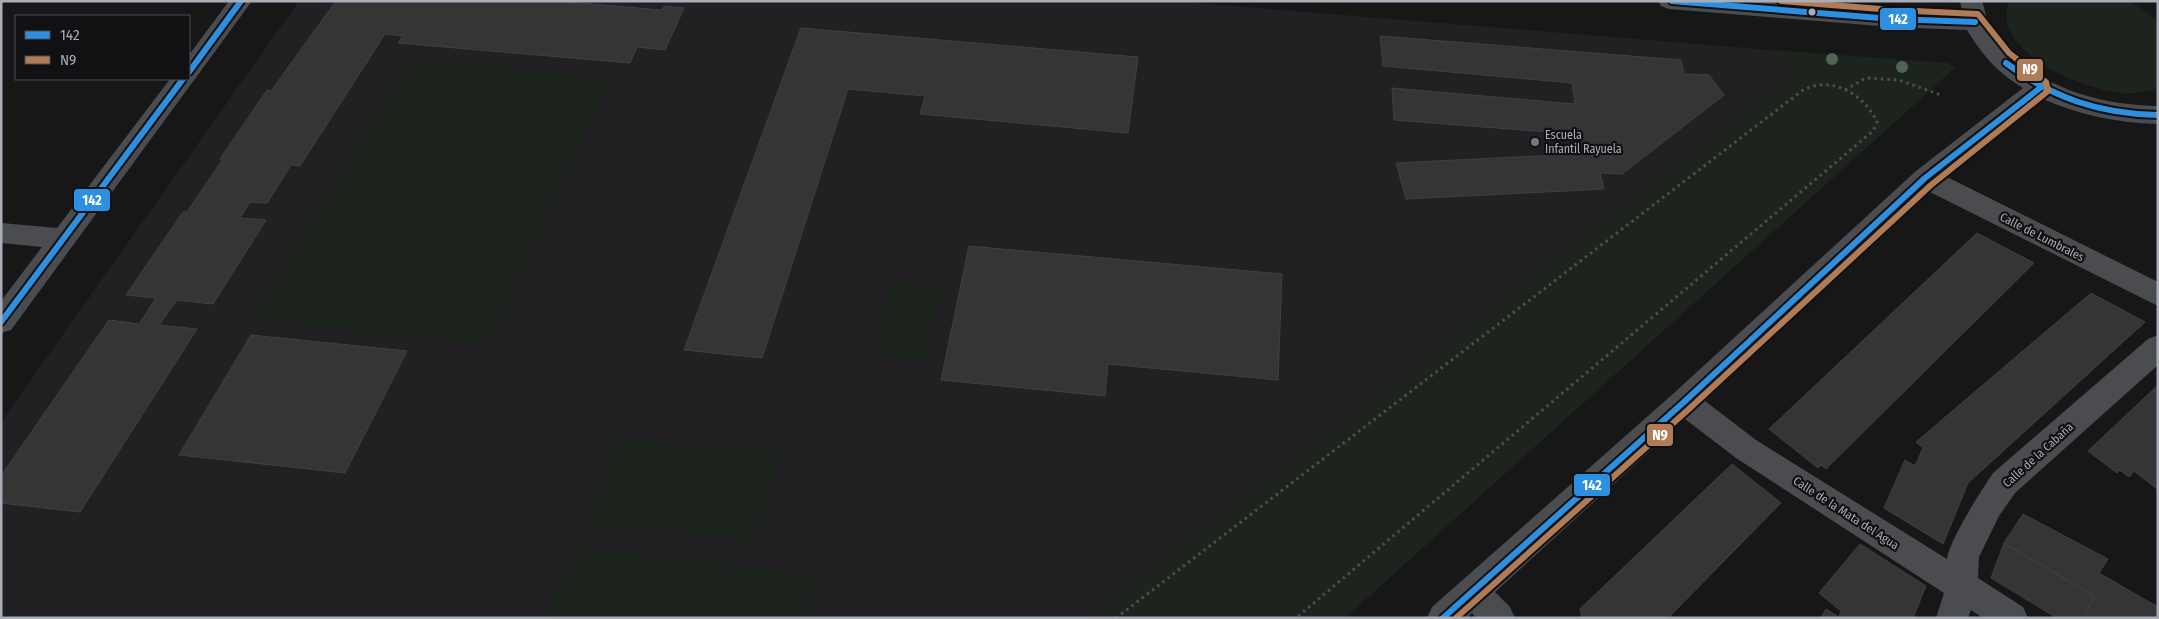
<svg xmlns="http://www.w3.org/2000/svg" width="2159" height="619" font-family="'Fira Sans Condensed',sans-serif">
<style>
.built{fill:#212123}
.green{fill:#1d241e}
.building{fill:#353536;stroke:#3f4043}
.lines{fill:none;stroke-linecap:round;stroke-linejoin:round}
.path{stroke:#4d4e52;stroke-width:3;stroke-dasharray:2.5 4;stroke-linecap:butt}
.minor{fill:#4b4c50;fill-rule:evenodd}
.bus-1-casing{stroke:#111113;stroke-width:10}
.bus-2-casing{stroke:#111113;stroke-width:10}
.bus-1{stroke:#2d8fdf;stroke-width:6}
.bus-2{stroke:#b07c57;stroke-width:6}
.tree{fill:#506451}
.bus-dot{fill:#a8adb8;stroke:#111113;stroke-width:2}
.poi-dot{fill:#757880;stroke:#111113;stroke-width:2}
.labels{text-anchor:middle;stroke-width:4.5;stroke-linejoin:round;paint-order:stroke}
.poi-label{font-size:12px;fill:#a8adb8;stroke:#111113;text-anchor:start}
.street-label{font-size:12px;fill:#a8adb8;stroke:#111113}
.line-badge{stroke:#111113;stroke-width:2}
.badge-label{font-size:14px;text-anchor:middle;font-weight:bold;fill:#fff}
</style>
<rect width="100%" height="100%" fill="#171717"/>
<path class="built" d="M 299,1 L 1174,1 L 1771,50 L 1793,76 L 1618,207 L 1418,366 L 1084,618 L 1,618 L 1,422 Z"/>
<path class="green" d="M 2009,1 L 2130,1 L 2158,21 L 2158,88 C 2146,92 2133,94 2120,93 C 2082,89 1990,51 2009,1 Z
M 1771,50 L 1948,63 L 1955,68 L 1345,618 L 1084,618 L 1418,366 L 1618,207 L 1792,76 Z
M 408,60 L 612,78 L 487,345 L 248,320 Z
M 890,281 L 942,286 L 926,361 L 872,356 Z
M 616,438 L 781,454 L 757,541 L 584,524 Z
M 573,547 L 817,575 L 806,618 L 546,618 Z"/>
<path class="building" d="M 336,1 L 556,1 L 662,10 L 664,6 L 684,8 L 665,50 L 637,47 L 630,63 L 398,43 L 403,36 L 385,34 L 300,166 L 291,165 L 267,203 L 250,202 L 240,218 L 266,220 L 213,304 L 177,300 L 159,325 L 197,329 L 80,512 L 1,503 L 1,476 L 109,320 L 139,324 L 156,298 L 126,295 L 183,212 L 187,212 L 223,159 L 220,159 L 267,90 L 271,91 Z
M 801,28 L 1138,57 L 1128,133 L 920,114 L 925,96 L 848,89 L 762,358 L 684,350 Z
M 1380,36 L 1681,60 L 1684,74 L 1709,75 L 1724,95 L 1622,174 L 1600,173 L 1604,189 L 1406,199 L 1396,163 L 1577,154 L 1574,134 L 1394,120 L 1392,88 L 1575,104 L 1572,83 L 1383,66 Z
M 1977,233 L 2034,263 L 1826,469 L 1821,465 L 1818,468 L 1769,429 Z
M 969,246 L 1282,274 L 1278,380 L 1108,364 L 1105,396 L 941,380 Z
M 2091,293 L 2145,322 L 1968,483 L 1943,544 L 1884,508 L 1905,460 L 1915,466 L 1923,448 L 1916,442 Z
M 251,335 L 407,351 L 345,473 L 179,455 Z
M 2158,385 L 2158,488 L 2157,489 L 2134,471 L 2129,477 L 2120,470 L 2117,473 L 2088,451 Z
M 1732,464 L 1781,503 L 1668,618 L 1582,618 L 1580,609 Z
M 2023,514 L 2108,559 L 2099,573 L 2158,607 L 2158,618 L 2084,618 L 2094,596 L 2004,543 Z
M 2004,543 L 2094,596 L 2084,618 L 2057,618 L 1991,578 Z
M 1860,544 L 1926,586 L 1913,618 L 1821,618 L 1826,609 L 1839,617 L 1841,611 L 1819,593 Z"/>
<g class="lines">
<path class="path" d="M 1845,90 L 1866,78 L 1899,80 L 1941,95
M 1116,618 L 1803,90 C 1808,88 1813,86 1818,85 C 1843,82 1867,100 1877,122 L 1873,131 L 1296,618"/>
<path class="minor" d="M 229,1 L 252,1 L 11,330 L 1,333 L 1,301 L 42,247 L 1,243 L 1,223 L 57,228 L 170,79 L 189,79 L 189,55 Z
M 1658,1 L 1769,1 L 1892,11 L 1963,14 L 1960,1 L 1982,1 C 1985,9 1986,19 1989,27 C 1994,39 2004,48 2013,56 C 2053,92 2105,105 2158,106 L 2158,124 C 2117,123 2080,115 2043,99 L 1945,176 L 2158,282 L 2158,306 L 1928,191 L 1705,401 L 1756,440 L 1947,559 C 1950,539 1981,491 1993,473 L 2148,339 L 2158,335 L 2158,365 L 2015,493 L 1999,516 L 1979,557 L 1978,578 L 2023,607 L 2028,618 L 1983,618 L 1971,610 L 1968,618 L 1936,618 L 1944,593 L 1736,458 L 1685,419 L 1495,592 L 1510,607 L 1515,618 L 1476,618 L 1472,613 L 1467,618 L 1427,618 L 1432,607 L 1674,393 L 1916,171 L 2023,88 C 1997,72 1983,56 1967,30 L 1892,27 L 1669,9 L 1661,6 Z"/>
<g class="bus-1-casing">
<path id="bus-1" d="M 1672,1 L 1892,19 L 1975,22
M 2006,63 C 2052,98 2100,114 2158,115
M 189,72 L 241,1
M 1,322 L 183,79
M 1443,618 L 1684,402 L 1925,178 L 2040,88"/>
</g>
<g class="bus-2-casing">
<path id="bus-2" d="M 1456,618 L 1690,408 L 1931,185 L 2048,91 L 2046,82 L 2009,53 L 1978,14 L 1893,10 L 1781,1"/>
</g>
<use href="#bus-1" class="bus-1"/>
<use href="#bus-2" class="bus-2"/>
</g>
<g class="tree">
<circle cx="1832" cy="59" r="6"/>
<circle cx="1902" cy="67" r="6"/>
</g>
<circle class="bus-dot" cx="1812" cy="12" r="4.5"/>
<circle class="poi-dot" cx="1535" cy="142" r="5"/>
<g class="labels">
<g class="poi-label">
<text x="1545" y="139">Escuela<tspan x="1545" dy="14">Infantil Rayuela</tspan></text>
</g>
<g class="street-label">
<text transform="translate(2042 237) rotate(27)" y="4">Calle de Lumbrales</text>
<text transform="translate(2038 455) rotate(-42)" y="4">Calle de la Cabaña</text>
<text transform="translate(1846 513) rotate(33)" y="4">Calle de la Mata del Agua</text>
</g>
</g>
<g class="line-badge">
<rect x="1879" y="7" width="38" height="24" rx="5" fill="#2d8fdf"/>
<rect x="2016" y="58" width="28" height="24" rx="5" fill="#b07c57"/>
<rect x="73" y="188" width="38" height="24" rx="5" fill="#2d8fdf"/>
<rect x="1646" y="423" width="28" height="24" rx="5" fill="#b07c57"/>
<rect x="1573" y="473" width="38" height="24" rx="5" fill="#2d8fdf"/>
</g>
<g class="badge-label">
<text x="1898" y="24">142</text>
<text x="2030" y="74">N9</text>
<text x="92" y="205">142</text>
<text x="1660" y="440">N9</text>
<text x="1592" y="490">142</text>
</g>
<rect width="2159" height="619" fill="none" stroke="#a8adb8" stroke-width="5"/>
<rect x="15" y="15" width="175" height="65" fill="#111113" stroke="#4d4f55"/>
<rect x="25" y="31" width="25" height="8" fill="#2d8fdf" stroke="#4d4f55"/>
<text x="60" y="40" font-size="15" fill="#a8adb8">142</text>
<rect x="25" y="56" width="25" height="8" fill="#b07c57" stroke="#4d4f55"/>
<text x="60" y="65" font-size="15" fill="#a8adb8">N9</text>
</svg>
